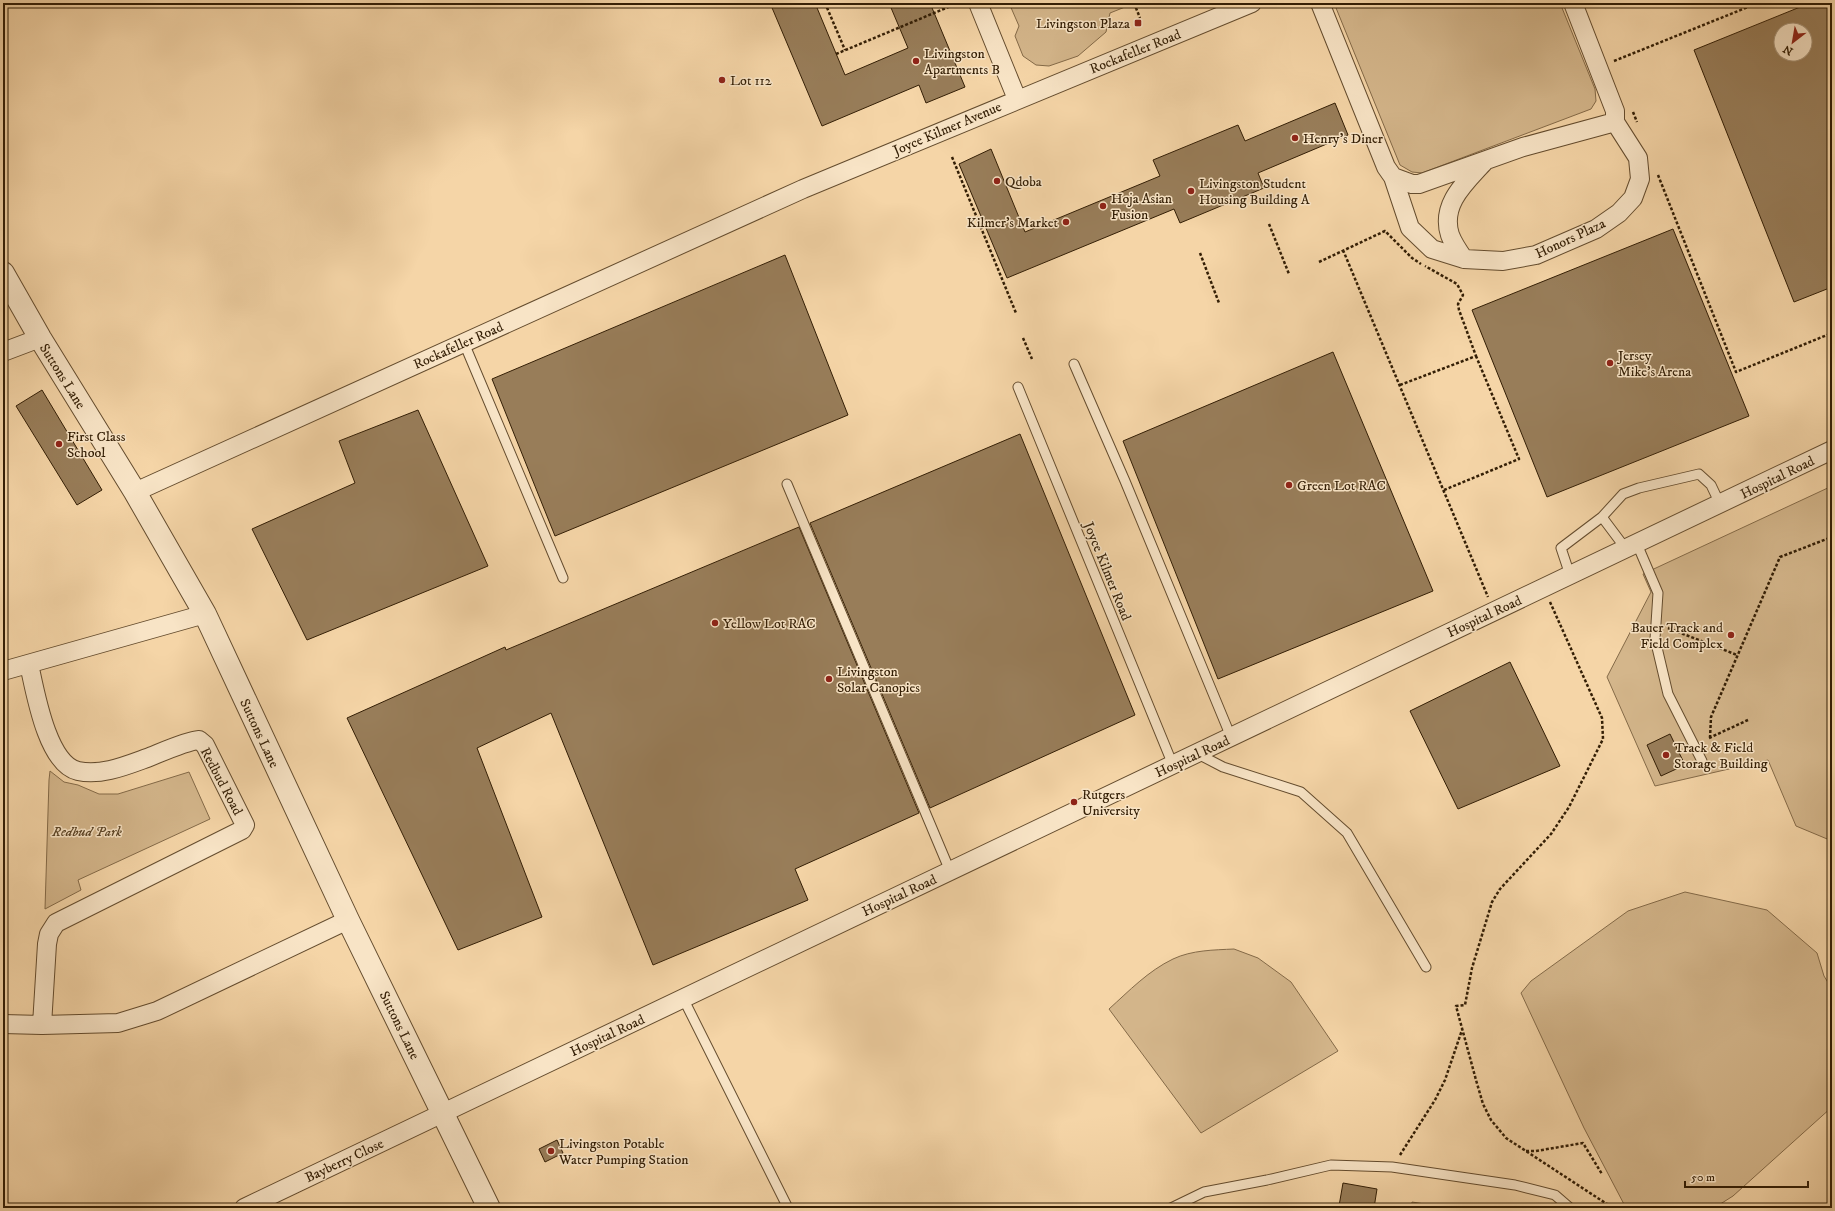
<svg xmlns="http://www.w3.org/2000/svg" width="1835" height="1211" font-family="'IM FELL DW Pica',serif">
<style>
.green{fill:#d4b68b;stroke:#846a48}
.building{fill:#987d59;stroke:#331e05;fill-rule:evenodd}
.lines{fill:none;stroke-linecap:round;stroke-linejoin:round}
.service-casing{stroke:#644c2e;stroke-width:11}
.minor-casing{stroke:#644c2e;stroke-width:20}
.tertiary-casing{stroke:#644c2e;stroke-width:24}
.path{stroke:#331e05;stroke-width:2.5;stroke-dasharray:3 2;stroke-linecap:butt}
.service{stroke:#f8e4c6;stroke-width:9}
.minor{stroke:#f8e4c6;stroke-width:18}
.tertiary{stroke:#f8e4c6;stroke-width:22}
.poi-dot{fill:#8f2418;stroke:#f8e4c6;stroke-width:1.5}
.labels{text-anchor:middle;stroke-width:3;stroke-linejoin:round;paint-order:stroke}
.poi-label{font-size:14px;fill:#331e05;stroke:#f8e4c6;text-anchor:start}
.street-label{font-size:14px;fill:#331e05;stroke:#f8e4c6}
.park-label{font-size:14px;font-style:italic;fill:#5b4426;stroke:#f8e4c6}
</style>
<rect width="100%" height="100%" fill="#f5d5a7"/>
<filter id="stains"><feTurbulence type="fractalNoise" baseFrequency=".005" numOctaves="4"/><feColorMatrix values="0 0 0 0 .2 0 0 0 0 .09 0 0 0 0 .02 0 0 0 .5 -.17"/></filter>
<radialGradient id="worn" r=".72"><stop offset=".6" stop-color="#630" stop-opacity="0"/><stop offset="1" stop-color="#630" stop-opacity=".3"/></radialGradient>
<path class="green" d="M 1009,3 L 1135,3 L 1110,13 L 1106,32 L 1078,56 L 1049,66 L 1036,65 L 1023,56 L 1015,36 L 1019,26 Z
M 1334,3 L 1560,3 L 1595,89 L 1596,101 L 1591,109 L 1422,173 L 1412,172 L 1400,165 Z
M 1832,486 L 1832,841 L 1796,826 L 1768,760 L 1655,786 L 1607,677 L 1651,592 L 1643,574 Z
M 50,771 L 64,782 L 78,785 L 99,794 L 118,794 L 189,772 L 210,819 L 78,880 L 81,890 L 45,909 L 49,780 Z
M 1685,892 L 1767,910 L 1817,953 L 1824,976 L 1832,989 L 1832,1107 L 1733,1196 L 1714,1208 L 1626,1208 L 1584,1128 L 1521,993 L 1531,981 L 1628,911 Z
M 1234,949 L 1258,958 L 1291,982 L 1338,1051 L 1201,1133 L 1109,1009 C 1129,991 1148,971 1173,959 C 1192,950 1214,950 1234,949 Z
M 1412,1202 L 1450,1208 L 1411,1208 Z"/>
<path class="building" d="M 770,3 L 815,3 L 845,75 L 908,48 L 889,3 L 930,3 L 965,87 L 926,103 L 919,85 L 822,126 Z
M 1810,3 L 1832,3 L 1832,287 L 1794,302 L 1694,50 ZM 1781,30 L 1805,30 L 1805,54 L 1781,54 Z
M 1335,103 L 1348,135 L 1258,173 L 1264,188 L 1180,223 L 1174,209 L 1007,278 L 959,164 L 991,149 L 1025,232 L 1160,176 L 1153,160 L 1238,125 L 1245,141 Z
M 1673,229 L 1749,416 L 1547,497 L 1472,310 Z
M 785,255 L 848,415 L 555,536 L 492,379 Z
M 1333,352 L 1433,591 L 1218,679 L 1123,441 Z
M 42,390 L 102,490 L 77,505 L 16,406 Z
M 418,410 L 488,566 L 307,640 L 252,529 L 355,483 L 339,441 Z
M 1020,434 L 1135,715 L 930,808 L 810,523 Z
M 799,527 L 919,813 L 795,869 L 808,900 L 653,965 L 551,713 L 477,748 L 542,917 L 458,950 L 347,718 L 505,647 L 506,650 Z
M 1510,662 L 1560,766 L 1458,809 L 1410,711 Z
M 1670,734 L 1685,765 L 1661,776 L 1647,745 Z
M 557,1140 L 563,1153 L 545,1162 L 539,1149 Z
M 1343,1183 L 1377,1189 L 1374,1208 L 1339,1206 Z"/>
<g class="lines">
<g class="service-casing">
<path id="service" d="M 464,343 L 563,578
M 1074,364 L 1125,481 L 1231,737
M 1018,387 L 1173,765
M 787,484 L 950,871
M 1602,517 L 1623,494 L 1639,488 L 1699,474 L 1711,485 L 1720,504
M 1637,544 L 1658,593 L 1655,639 L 1668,694 L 1702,761
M 1570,575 L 1561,548 L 1602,517 L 1626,549
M 1196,753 L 1223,767 L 1301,792 L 1347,833 L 1426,967
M 683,998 L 788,1208
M 1171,1208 L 1204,1192 L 1267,1180 L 1331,1165 L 1392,1167 L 1515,1185 L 1555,1195 L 1570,1208"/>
</g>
<g class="minor-casing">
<path id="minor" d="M 978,3 L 1017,99
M 1320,3 L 1386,167 L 1393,177 L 1410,228 L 1432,249 L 1464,259 L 1503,261 L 1536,255 L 1596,229 L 1619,213 L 1633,198 L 1640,179 L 1638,158 L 1615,122 L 1615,111 L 1573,3
M 1393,177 L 1412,184 L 1419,184 L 1523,147 L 1615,122
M 1464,259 C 1459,252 1453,243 1450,235 C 1440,204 1466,182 1484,162
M 3,352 L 40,338
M 135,492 L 803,189 L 1252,3
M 29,664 C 35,691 47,764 78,771 C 101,776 125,766 147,758 C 160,753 186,741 199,740 L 205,745 L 245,825 L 242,830 L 56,923 L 49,934 L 47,944 L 42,1025
M 3,671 L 205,614
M 3,1024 L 42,1025 L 118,1023 L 157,1011 L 348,920
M 244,1208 L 1832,450"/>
</g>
<g class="tertiary-casing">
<path id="tertiary" d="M 3,273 L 40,338 L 135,492 L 205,614 L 348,920 L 489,1208"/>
</g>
<path class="path" d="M 825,3 L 845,50
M 1134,3 L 1140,18
M 836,54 L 958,3
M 1614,61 L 1758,3
M 1633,112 L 1637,122
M 952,157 L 1016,313
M 1658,175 L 1736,372 L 1832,333
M 1269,224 L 1289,274
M 1343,250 L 1488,597
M 1200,253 L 1219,303
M 1319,262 L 1385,231 L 1412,258 L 1421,264
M 1023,338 L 1032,359
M 1400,385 L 1476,356 L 1459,310 L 1458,304 L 1463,295 L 1457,284 L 1425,266
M 1444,490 L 1519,459 L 1476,356
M 1550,602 L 1602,718 L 1603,739 L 1569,807 L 1551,834 L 1500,889 L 1492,902 L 1472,968 L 1465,1005 L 1456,1006 L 1476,1080 L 1483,1104 L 1491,1120 L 1506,1138 L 1613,1208
M 1668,628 L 1737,655
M 1709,738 L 1748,720
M 1710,738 L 1711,717 L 1780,557 L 1832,537
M 1526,1151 L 1536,1151 L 1583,1143 L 1602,1174
M 1400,1155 L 1435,1100 L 1445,1080 L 1462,1030"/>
<use href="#service" class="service"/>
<use href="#minor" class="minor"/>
<use href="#tertiary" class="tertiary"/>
</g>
<g class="poi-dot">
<rect x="1134" y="19" width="8" height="8" rx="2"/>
<circle cx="916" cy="61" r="4"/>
<circle cx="722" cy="80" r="4"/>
<circle cx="1295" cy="138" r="4"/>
<circle cx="997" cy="181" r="4"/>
<circle cx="1191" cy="191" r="4"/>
<circle cx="1103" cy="206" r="4"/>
<circle cx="1066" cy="222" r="4"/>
<circle cx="1610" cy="363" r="4"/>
<circle cx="59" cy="444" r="4"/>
<circle cx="1289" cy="485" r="4"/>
<circle cx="715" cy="623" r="4"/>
<circle cx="1731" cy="635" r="4"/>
<circle cx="829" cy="679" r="4"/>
<circle cx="1666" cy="755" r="4"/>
<circle cx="1074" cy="802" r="4"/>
<circle cx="551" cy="1151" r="4"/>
</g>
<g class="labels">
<g class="poi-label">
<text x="1130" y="28" text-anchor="end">Livingston Plaza</text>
<text x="924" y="58">Livingston<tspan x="924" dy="16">Apartments B</tspan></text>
<text x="730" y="85">Lot 112</text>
<text x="1303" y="143">Henry's Diner</text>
<text x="1005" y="186">Qdoba</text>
<text x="1199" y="188">Livingston Student<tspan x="1199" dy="16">Housing Building A</tspan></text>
<text x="1111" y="203">Hoja Asian<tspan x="1111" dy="16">Fusion</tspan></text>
<text x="1058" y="227" text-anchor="end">Kilmer's Market</text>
<text x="1618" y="360">Jersey<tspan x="1618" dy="16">Mike's Arena</tspan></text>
<text x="67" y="441">First Class<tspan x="67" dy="16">School</tspan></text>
<text x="1297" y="490">Green Lot RAC</text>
<text x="723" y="628">Yellow Lot RAC</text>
<text x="1723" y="632" text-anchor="end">Bauer Track and<tspan x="1723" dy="16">Field Complex</tspan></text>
<text x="837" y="676">Livingston<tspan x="837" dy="16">Solar Canopies</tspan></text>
<text x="1674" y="752">Track &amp; Field<tspan x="1674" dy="16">Storage Building</tspan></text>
<text x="1082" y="799">Rutgers<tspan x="1082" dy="16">University</tspan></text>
<text x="559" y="1148">Livingston Potable<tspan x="559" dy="16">Water Pumping Station</tspan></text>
</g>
<g class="street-label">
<text transform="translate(1135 51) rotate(-22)" y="5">Rockafeller Road</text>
<text transform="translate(947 128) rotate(-23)" y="5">Joyce Kilmer Avenue</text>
<text transform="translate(1570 238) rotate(-25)" y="5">Honors Plaza</text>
<text transform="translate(458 345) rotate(-24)" y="5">Rockafeller Road</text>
<text transform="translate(63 376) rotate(58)" y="5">Suttons Lane</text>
<text transform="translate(1777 477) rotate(-26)" y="5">Hospital Road</text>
<text transform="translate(1108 571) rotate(68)" y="5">Joyce Kilmer Road</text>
<text transform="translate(1484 616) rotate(-25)" y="5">Hospital Road</text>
<text transform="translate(260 733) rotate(65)" y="5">Suttons Lane</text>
<text transform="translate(1192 756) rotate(-25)" y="5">Hospital Road</text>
<text transform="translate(222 781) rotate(62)" y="5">Redbud Road</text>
<text transform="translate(899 895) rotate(-25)" y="5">Hospital Road</text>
<text transform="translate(400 1025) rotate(64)" y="5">Suttons Lane</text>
<text transform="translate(607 1035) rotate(-25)" y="5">Hospital Road</text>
<text transform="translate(344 1160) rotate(-25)" y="5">Bayberry Close</text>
</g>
<g class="park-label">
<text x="87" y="836">Redbud Park</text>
</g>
</g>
<rect width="1835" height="1211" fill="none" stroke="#f5d5a7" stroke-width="16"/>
<rect x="4" y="4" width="1827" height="1203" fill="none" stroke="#331e05" stroke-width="2"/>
<rect x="8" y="8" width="1819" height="1195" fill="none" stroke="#331e05"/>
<g transform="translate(1793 42) rotate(211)"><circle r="19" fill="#f8e4c6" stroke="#a99579"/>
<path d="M0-3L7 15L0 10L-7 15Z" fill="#8f2418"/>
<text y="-6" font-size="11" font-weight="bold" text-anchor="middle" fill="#331e05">N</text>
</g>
<path d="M1685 1181v6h123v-6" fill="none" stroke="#331e05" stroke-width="2"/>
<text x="1691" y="1181" font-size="12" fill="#331e05" stroke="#f8e4c6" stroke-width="3" paint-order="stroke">50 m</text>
<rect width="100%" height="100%" filter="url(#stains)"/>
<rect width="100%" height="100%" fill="url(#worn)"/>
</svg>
